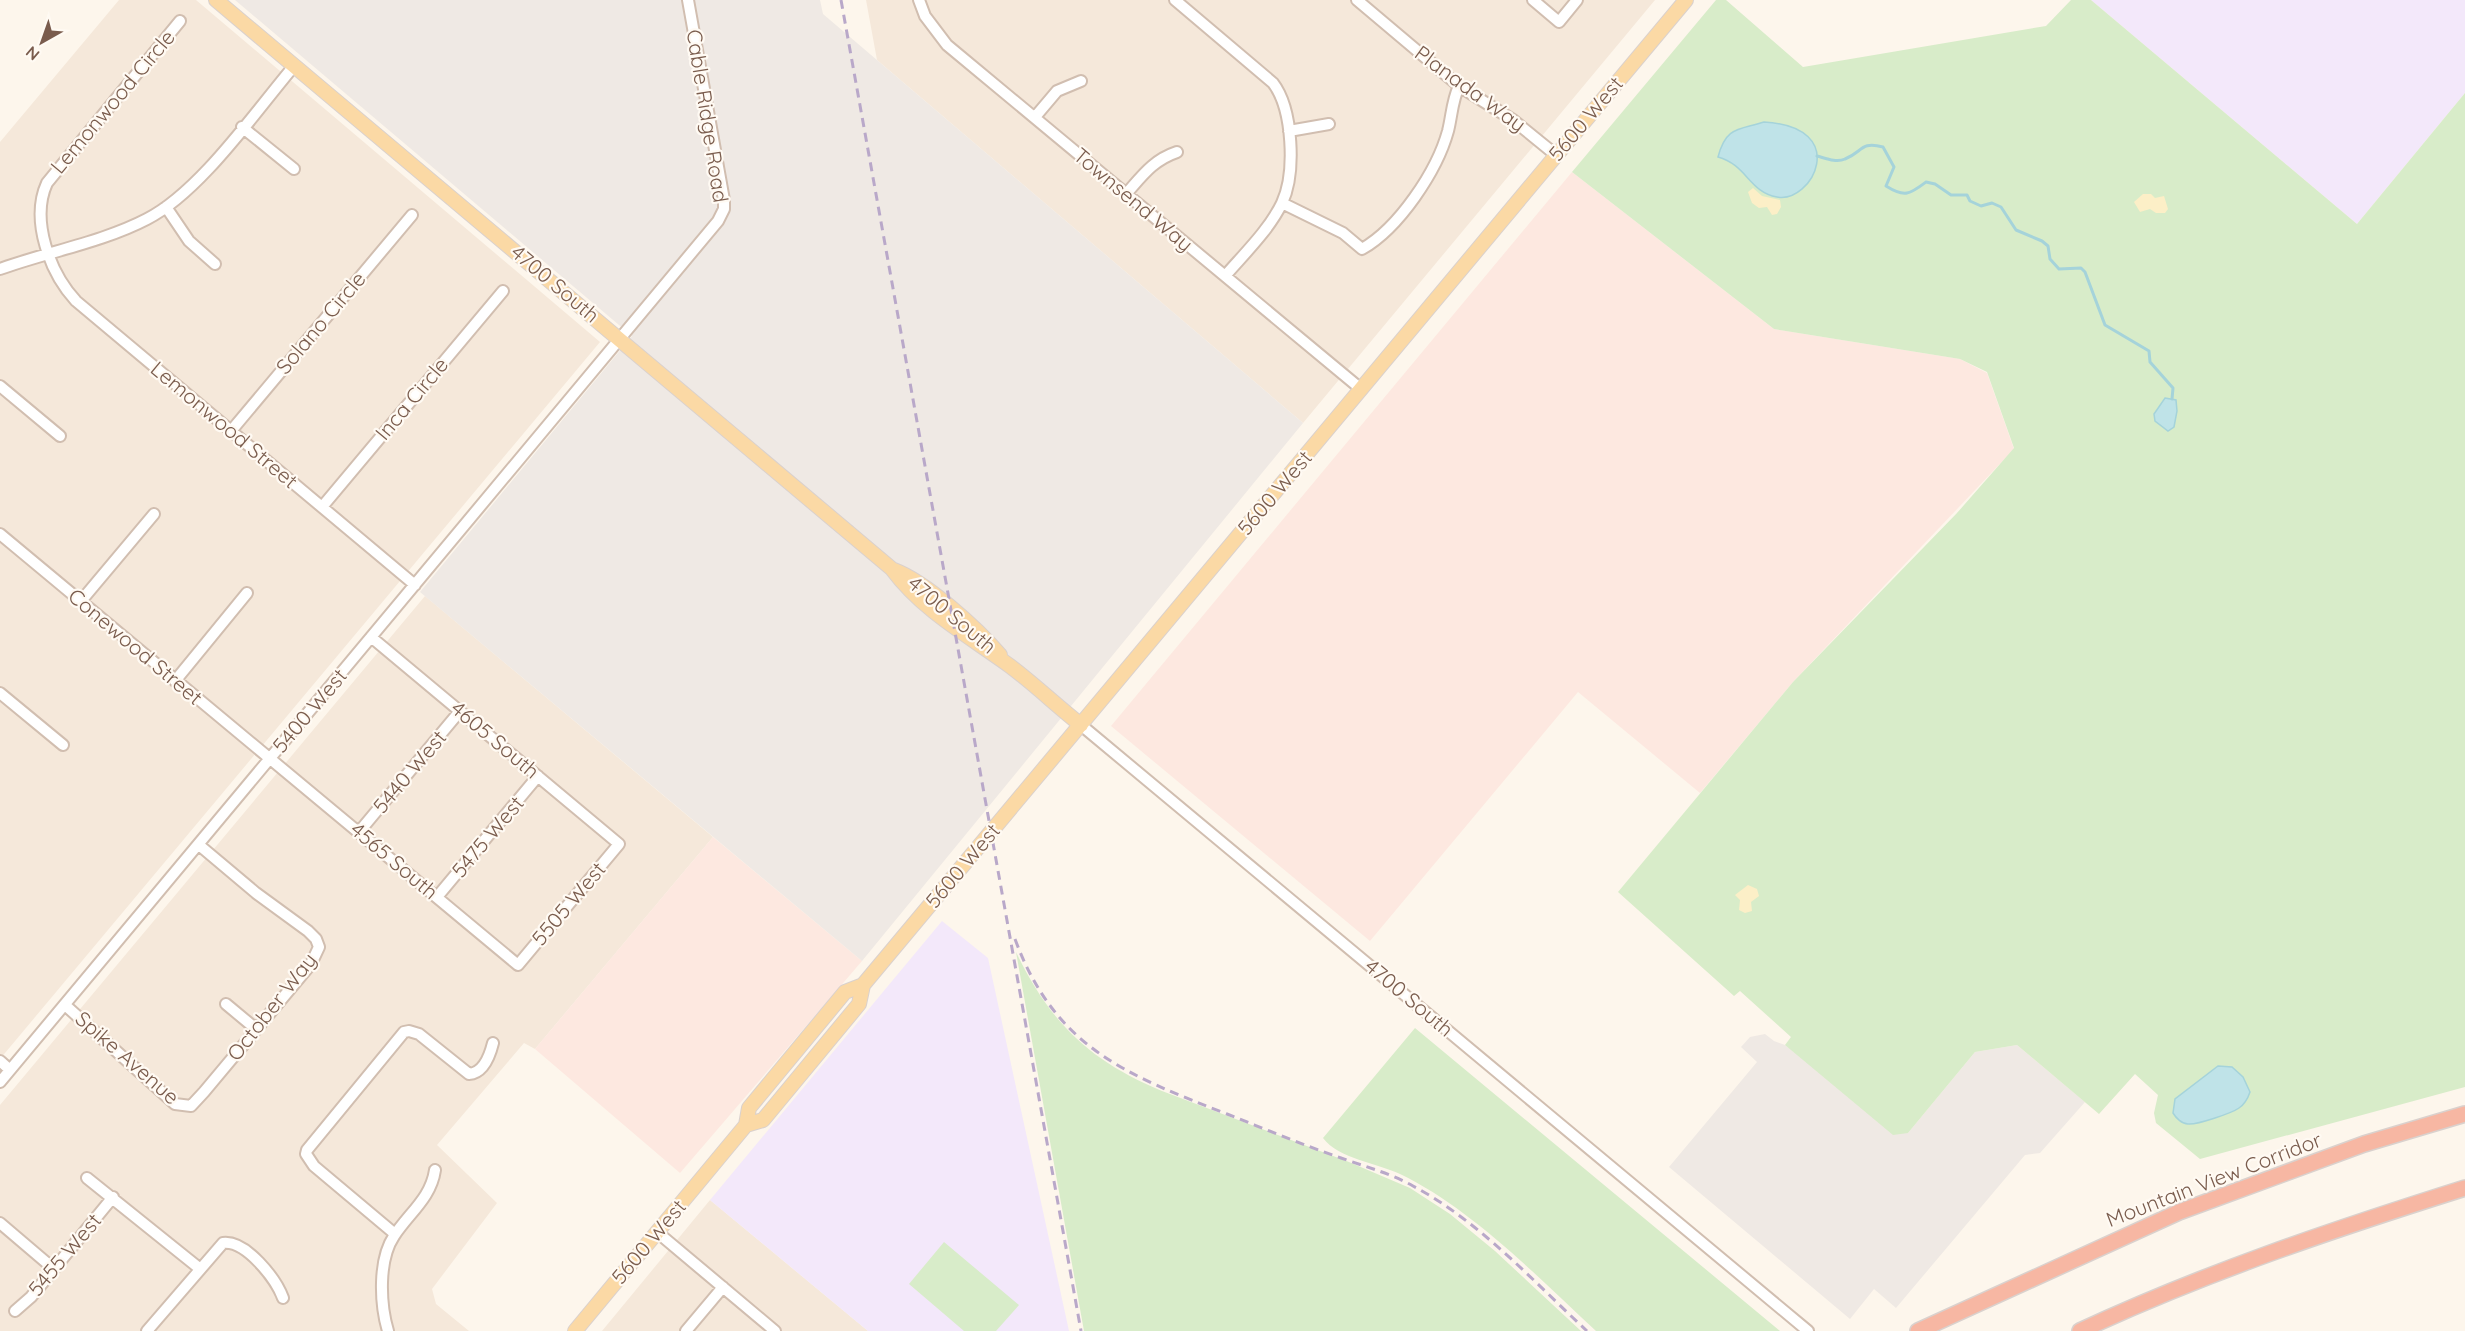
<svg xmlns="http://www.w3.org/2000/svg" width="2465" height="1331" font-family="Quicksand,sans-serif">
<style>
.residential{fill:#f5e8da}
.commercial{fill:#fde8e0}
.industrial{fill:#efe9e4}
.education{fill:#f3e8fa}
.green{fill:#d8ecc9}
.sand{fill:#fcefc7}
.water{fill:#bfe3e8;stroke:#a5d3da;stroke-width:1.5}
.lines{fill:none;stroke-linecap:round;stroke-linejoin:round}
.stream{stroke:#a5d3da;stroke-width:3}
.minor-casing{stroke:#d1beb0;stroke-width:14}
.major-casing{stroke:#dad1cd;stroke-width:16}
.highway-casing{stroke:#dad1cd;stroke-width:18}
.minor{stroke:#fff;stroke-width:10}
.major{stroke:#fbd9a5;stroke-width:14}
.highway{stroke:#f7b7a3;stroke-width:15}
.rail{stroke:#b9a8c9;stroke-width:3;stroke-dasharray:9 6;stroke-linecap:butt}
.labels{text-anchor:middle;stroke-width:4.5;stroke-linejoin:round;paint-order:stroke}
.street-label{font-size:21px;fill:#7a5c4d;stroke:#fffaf3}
</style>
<rect width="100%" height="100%" fill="#fdf6ec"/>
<path class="residential" d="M 119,0 L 196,0 L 600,342 L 0,1059 L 0,142 Z
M 866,0 L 1655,0 L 1303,423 L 877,60 Z
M 425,596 L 713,837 L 535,1049 L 524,1043 L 437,1145 L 497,1203 L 432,1289 L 436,1304 L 469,1331 L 0,1331 L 0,1105 Z
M 710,1200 L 868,1331 L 602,1331 Z"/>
<path class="commercial" d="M 1572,172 L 1774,329 L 1960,359 L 1987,373 L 2014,449 L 1793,682 L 1700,793 L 1578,692 L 1370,941 L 1111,726 Z
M 713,837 L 862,961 L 680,1173 L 535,1049 Z"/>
<path class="industrial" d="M 235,0 L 820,0 L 823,14 L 1303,423 L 862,961 L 420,592 L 632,336 Z
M 1765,1034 L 1774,1041 L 1785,1045 L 1908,1133 L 1975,1052 L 2017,1045 L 2085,1102 L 2040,1153 L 2025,1155 L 1896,1308 L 1874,1289 L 1850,1319 L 1669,1167 L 1757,1062 L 1741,1047 L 1750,1037 Z"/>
<path class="education" d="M 2091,0 L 2465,0 L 2465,93 L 2357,224 Z
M 942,921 L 988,958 L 1069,1331 L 868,1331 L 710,1200 Z"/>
<path class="green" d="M 1716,0 L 1726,0 L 1803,67 L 2046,26 L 2071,0 L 2091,0 L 2357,224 L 2465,93 L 2465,1087 L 2200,1159 L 2156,1123 L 2154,1113 L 2158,1095 L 2135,1074 L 2099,1114 L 2017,1045 L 1975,1052 L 1908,1133 L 1893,1135 L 1785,1045 L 1791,1037 L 1740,991 L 1734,996 L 1618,892 L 1793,682 L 1957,513 L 2014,448 L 1987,372 L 1960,359 L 1774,329 L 1572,172 Z
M 1016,952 C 1050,1023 1090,1061 1162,1091 L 1349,1162 L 1410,1188 L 1450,1214 L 1495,1251 L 1581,1331 L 1084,1331 Z
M 1415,1028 L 1780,1331 L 1596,1331 C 1539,1278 1471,1208 1400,1174 C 1377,1163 1339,1159 1323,1138 Z
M 944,1242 L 1019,1305 L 996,1331 L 964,1331 L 909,1284 Z"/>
<path class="sand" d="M 1753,188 L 1762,196 L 1780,200 L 1781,207 L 1777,214 L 1772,215 L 1767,207 L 1759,208 L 1752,203 L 1748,192 Z
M 2143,194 L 2151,194 L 2155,198 L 2164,196 L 2168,209 L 2165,213 L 2156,213 L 2150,209 L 2140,212 L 2134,202 Z
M 1748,885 L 1757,889 L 1759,896 L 1751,902 L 1752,911 L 1745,913 L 1739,910 L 1740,900 L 1735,895 Z"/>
<path class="water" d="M 1764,122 C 1852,127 1812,204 1777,197 C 1749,192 1747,165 1718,157 C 1726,126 1739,130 1764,122 Z
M 2165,398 L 2176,400 L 2177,411 L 2174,427 L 2168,431 L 2155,421 L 2154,414 Z
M 2218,1066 L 2232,1067 L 2243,1077 L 2250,1092 C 2248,1098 2245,1104 2239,1108 C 2232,1113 2197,1125 2188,1124 C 2182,1124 2176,1118 2173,1113 L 2175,1099 Z"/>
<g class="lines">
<path class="stream" d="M 1817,156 C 1825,158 1836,163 1845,159 C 1863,152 1860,141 1883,147 L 1894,167 L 1886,186 C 1905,198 1910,194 1926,182 L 1935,184 L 1951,195 L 1967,195 L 1970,201 L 1981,206 L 1992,203 L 2001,207 L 2016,230 L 2042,241 L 2048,246 L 2050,259 L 2059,269 L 2081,268 L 2085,272 L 2105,325 L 2149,351 L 2150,362 L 2173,388 L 2172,399"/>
<g class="minor-casing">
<path id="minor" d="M 919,0 L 925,16 L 947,45 L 1361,389
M 1175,0 L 1273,83 C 1293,109 1296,173 1282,203 C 1269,230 1244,254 1225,276
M 1357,0 L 1459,86 L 1513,120 L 1556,155
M 1533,0 L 1559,22 L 1577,0
M 180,21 L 47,183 C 30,220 50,273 76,301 L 415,585
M 1035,117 L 1057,91 L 1081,81
M 242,127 L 294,169
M 1289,131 L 1329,124
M 1126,194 C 1142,176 1153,160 1177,152
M 1282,203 L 1343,233 L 1362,249 C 1399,228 1437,171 1448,131 C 1452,115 1452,101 1459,86
M 166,207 L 189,241 L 215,264
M 0,269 C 47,252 103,242 147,219 C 200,192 255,112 294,66
M 0,386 L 60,436
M 231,431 L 412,215
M 322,507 L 503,291
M 0,534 L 518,965 L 619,844 L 371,637
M 81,601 L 154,514
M 175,681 L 247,593
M 0,693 L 63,745
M 1081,725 L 1808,1331
M 359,832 L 460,711
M 437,897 L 538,776
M 226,1004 L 256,1029
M 65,1005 L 175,1104 L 191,1106 L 204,1092 L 311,964 L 319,947 L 316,939 L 308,931 L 256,893 L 199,845
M 0,1061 L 10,1070
M 0,1082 L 718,221 L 724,209 L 724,200 L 688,0
M 87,1178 L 199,1268
M 0,1223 L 54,1269
M 657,1232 L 775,1331
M 395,1234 L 314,1166 L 306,1154 L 307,1150 L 404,1032 L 409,1031 L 419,1034 L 469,1074 C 484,1073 490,1055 493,1043
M 15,1311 L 31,1297 L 113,1197
M 147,1331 L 223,1243 C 246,1240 276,1279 283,1298
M 388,1331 C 380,1304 378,1260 394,1236 C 409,1213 431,1198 435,1170
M 686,1331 L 723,1287"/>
</g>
<g class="major-casing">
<path id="major" d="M 216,0 L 892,569 C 923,611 969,636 1010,666 C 1034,684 1057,706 1081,725
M 894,570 C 926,582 977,628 1000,655
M 746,1125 L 749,1108 L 845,992 L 863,985 L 1686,0
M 575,1331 L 746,1125 L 763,1120 L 859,1004 L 863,985"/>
</g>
<g class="highway-casing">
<path id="highway" d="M 1918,1331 L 2179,1212 L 2364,1144 L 2465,1114
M 2080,1331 C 2204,1273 2335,1229 2465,1188"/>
</g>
<use href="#minor" class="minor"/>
<use href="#major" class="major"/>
<use href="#highway" class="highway"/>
<path class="rail" d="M 841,0 L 1081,1331
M 1015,939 C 1055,1048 1127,1075 1227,1114 C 1265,1129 1303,1145 1341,1158 C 1366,1167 1390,1173 1413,1186 C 1479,1221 1533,1281 1587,1331"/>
</g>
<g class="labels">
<g class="street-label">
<text transform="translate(1470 89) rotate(36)" y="7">Planada Way</text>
<text transform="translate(113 102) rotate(-50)" y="7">Lemonwood Circle</text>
<text transform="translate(707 116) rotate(81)" y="7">Cable Ridge Road</text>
<text transform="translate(1586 119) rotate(-50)" y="7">5600 West</text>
<text transform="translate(1133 200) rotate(40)" y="7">Townsend Way</text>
<text transform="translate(555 284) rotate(40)" y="7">4700 South</text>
<text transform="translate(321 323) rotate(-50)" y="7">Solano Circle</text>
<text transform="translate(412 399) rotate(-50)" y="7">Inca Circle</text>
<text transform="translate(224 425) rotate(40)" y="7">Lemonwood Street</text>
<text transform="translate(1275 493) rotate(-50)" y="7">5600 West</text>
<text transform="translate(952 615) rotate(40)" y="7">4700 South</text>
<text transform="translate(135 647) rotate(40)" y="7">Conewood Street</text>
<text transform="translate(310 711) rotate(-50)" y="7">5400 West</text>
<text transform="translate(495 740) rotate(40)" y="7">4605 South</text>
<text transform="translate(410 772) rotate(-50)" y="7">5440 West</text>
<text transform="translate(488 837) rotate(-50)" y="7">5475 West</text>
<text transform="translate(394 861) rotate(40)" y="7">4565 South</text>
<text transform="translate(963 866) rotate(-50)" y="7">5600 West</text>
<text transform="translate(569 904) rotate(-50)" y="7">5505 West</text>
<text transform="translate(1409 998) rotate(40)" y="7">4700 South</text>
<text transform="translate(272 1007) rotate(-52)" y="7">October Way</text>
<text transform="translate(127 1058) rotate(41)" y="7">Spike Avenue</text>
<text transform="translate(2214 1180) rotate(-21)" y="7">Mountain View Corridor</text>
<text transform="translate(649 1242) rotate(-50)" y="7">5600 West</text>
<text transform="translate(65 1255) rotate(-50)" y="7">5455 West</text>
</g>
</g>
<g transform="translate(42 42) rotate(220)" stroke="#fffaf3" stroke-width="4.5" paint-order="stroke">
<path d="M0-4.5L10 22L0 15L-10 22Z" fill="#7a5c4d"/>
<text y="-9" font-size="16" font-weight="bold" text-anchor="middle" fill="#7a5c4d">N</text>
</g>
</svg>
